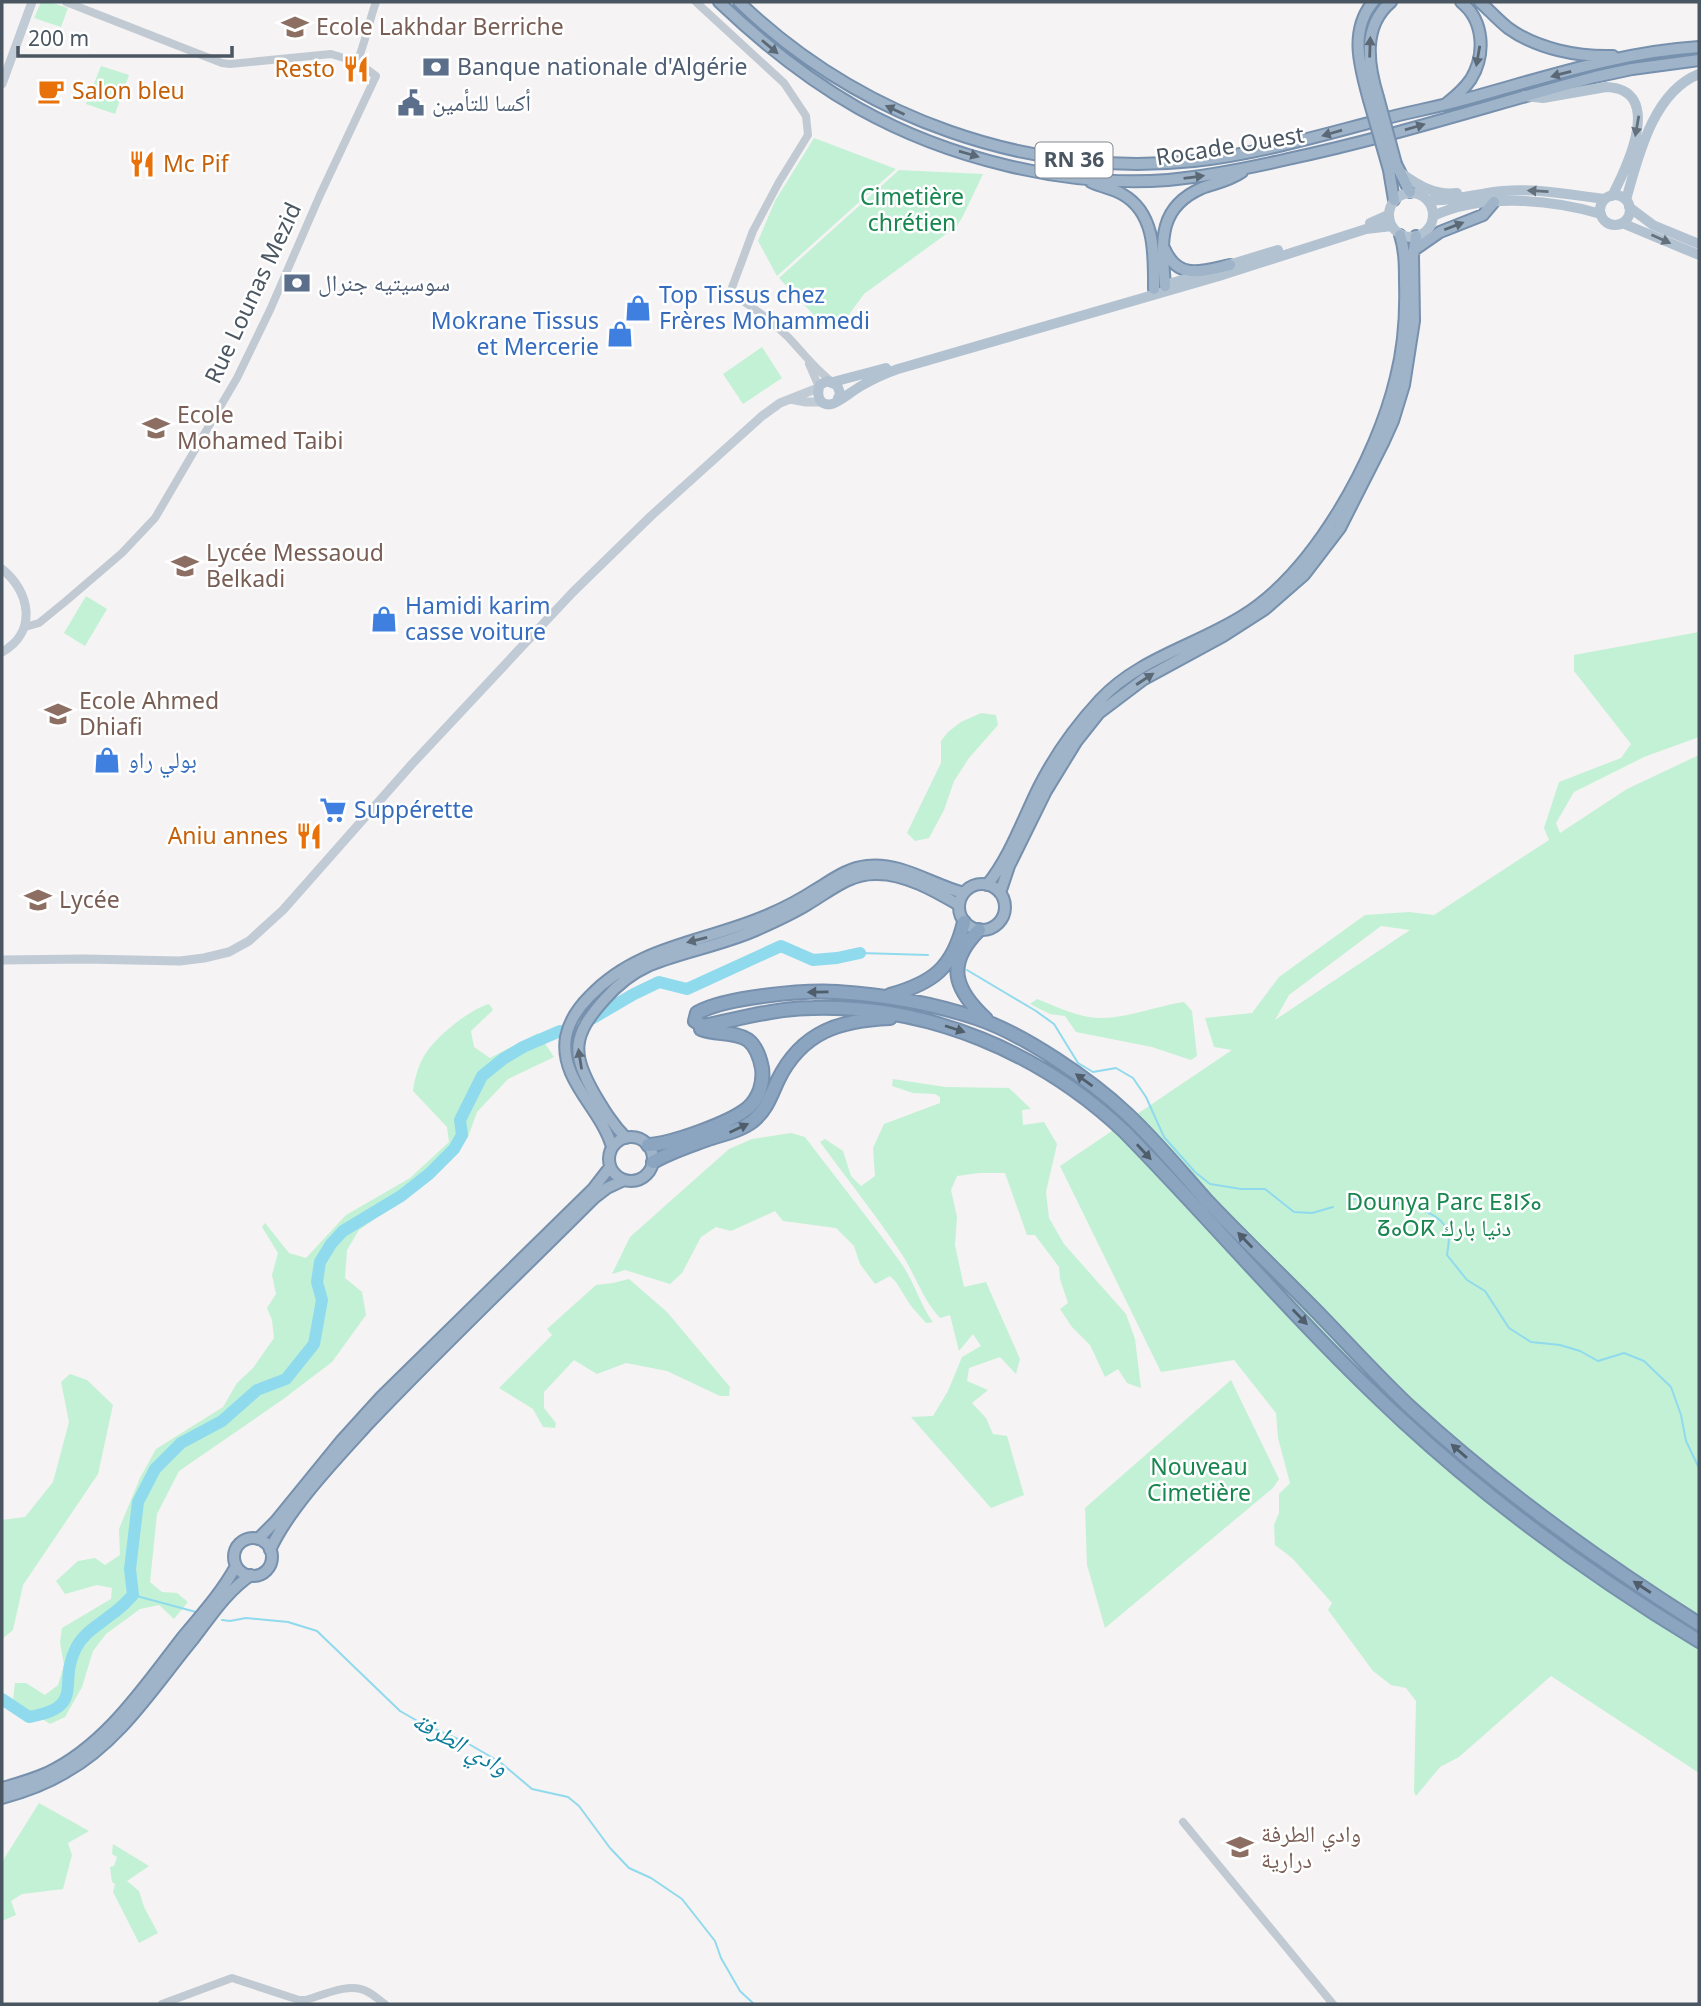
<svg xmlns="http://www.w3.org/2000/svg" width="1701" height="2006" font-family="'Noto Sans','Noto Naskh Arabic','Noto Sans Tifinagh',sans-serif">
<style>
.green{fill:#c3f1d5;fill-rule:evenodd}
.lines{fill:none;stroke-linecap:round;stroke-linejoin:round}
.stream{stroke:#90daee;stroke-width:2}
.river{stroke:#90daee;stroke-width:12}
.trunk-casing{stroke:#7690ad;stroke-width:14}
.motorway-casing{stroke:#7690ad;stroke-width:16}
.tertiary{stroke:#c1cad2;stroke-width:8}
.secondary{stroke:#c1cbd6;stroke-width:9}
.primary{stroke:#b3c2d1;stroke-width:10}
.trunk{stroke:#9fb4c9;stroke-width:10}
.motorway{stroke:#8ba5c1;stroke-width:12}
.trunk-bridge-casing{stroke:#7690ad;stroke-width:14;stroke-linecap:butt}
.trunk-bridge{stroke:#9fb4c9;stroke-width:10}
.oneway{fill:#5b6976}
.oneway2{fill:#64717d}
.oneway3{fill:#505e6b}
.labels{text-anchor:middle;stroke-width:5;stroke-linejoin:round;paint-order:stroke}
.shield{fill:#fff;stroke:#808990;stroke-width:2}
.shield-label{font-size:21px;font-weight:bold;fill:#4a5661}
.education-label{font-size:23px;fill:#785e54;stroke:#fff;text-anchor:start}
.service-label{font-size:23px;fill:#4e5e75;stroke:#fff;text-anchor:start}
.food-label{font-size:23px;fill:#c56008;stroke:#fff;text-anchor:end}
.street-label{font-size:23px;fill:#4a5661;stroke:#fff}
.park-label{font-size:23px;fill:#17864f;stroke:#fff}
.shop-label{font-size:23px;fill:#366cbe;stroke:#fff;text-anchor:start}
.water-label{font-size:24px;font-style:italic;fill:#0c7c9b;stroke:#fff}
</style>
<rect width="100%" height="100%" fill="#f5f3f3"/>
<path class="green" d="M 41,2 L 50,2 L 68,8 L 61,27 L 34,18 Z
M 101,66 L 129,75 L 115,114 L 86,104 Z
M 814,138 L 896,169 L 777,276 L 758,241 L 775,201 Z
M 899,170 L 983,174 L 964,214 L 957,226 L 864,294 L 842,324 L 834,329 L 825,327 L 779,278 Z
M 762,347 L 782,378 L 743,404 L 723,374 Z
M 86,596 L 107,609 L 85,646 L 64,633 Z
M 1699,632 L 1699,737 L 1644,757 L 1574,792 L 1556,823 L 1560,833 L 1627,789 L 1699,755 L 1699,1773 L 1551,1676 L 1459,1757 L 1440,1767 L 1416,1796 L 1414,1792 L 1416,1701 L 1406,1688 L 1391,1685 L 1373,1671 L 1328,1610 L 1332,1603 L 1292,1558 L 1275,1545 L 1274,1525 L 1279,1513 L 1279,1494 L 1290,1483 L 1278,1438 L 1276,1413 L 1234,1360 L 1161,1372 L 1060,1166 L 1232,1050 L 1214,1047 L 1205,1018 L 1252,1013 L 1279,977 L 1365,915 L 1409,912 L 1434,915 L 1549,840 L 1544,828 L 1559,782 L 1621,758 L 1631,744 L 1574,671 L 1574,655 ZM 1381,926 L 1410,930 L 1275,1020 L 1289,995 Z
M 981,713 L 996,715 L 998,725 L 969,758 L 954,781 L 944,810 L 929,838 L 915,841 L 907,833 L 941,763 L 941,741 L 948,732 L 961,722 Z
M 1037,999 C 1057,1007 1079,1018 1101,1018 C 1129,1018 1156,1006 1184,1002 L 1192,1011 L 1197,1056 L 1191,1060 L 1152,1047 L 1076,1032 L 1065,1016 L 1050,1014 L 1030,1004 Z
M 489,1004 L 493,1010 L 471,1031 L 474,1047 L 490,1058 L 538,1033 L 554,1057 L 508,1079 L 477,1112 L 468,1137 L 428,1182 L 359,1230 L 347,1250 L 345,1278 L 362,1292 L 366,1315 L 332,1362 L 282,1400 L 179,1471 L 157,1514 L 150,1582 L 162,1592 L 177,1593 L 188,1602 L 174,1619 L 159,1605 L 140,1609 L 106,1634 L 93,1651 L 82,1687 L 65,1717 L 50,1724 L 13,1700 L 15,1683 L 26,1683 L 45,1695 L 58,1685 L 64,1665 L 60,1642 L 62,1628 L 111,1599 L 112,1588 L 97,1585 L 65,1594 L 56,1581 L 78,1561 L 95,1558 L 105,1565 L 120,1555 L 119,1529 L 140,1478 L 156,1449 L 223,1407 L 237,1383 L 253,1368 L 274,1338 L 272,1320 L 267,1308 L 276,1294 L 272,1275 L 278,1253 L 262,1227 L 265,1223 L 289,1253 L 306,1258 L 346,1215 L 410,1178 L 449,1142 L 447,1127 L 413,1091 C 415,1077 419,1062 428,1050 C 441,1033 469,1010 489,1004 Z
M 893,1079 L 945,1087 L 1009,1088 L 1031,1109 L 1022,1110 L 1023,1125 L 1044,1122 L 1057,1144 L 1046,1192 L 1049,1218 L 1064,1244 L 1126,1314 L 1135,1339 L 1141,1388 L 1127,1383 L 1118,1369 L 1105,1377 L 1090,1345 L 1072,1327 L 1060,1309 L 1068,1303 L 1060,1279 L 1059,1267 L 1035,1235 L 1027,1235 L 1005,1173 L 979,1173 L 957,1176 L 951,1190 L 957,1217 L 955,1245 L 964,1287 L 986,1282 L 1020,1359 L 1016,1374 L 1000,1357 L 969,1368 L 967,1381 L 988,1390 L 972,1403 L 986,1418 L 993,1434 L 1007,1436 L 1024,1495 L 991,1508 L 911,1417 L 933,1416 L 948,1391 L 962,1357 L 981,1346 L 973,1334 L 959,1351 L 950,1315 L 940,1318 C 923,1300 915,1274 901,1253 C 876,1215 847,1179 820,1142 L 825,1139 L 843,1151 L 851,1176 L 861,1186 L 875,1176 L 873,1148 L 884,1124 L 940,1103 L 940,1097 L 935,1094 L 913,1093 L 892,1086 Z
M 791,1133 L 805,1137 C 837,1180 872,1222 903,1266 C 915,1284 920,1305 933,1322 L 926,1323 L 911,1306 L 896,1282 L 890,1276 L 875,1284 L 860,1264 L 854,1246 L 836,1228 L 783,1221 L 775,1211 L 731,1231 L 716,1227 L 701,1237 L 682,1273 L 670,1284 L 625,1270 L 612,1274 L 630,1237 L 729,1149 L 752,1139 Z
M 629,1279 L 667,1312 L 730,1387 L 729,1396 L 720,1396 L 667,1371 L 626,1363 L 597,1374 L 574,1360 L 544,1392 L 544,1408 L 556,1423 L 555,1428 L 543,1427 L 533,1409 L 499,1388 L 552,1335 L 547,1329 L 596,1285 L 613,1283 Z
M 70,1374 L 87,1380 L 113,1405 L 98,1474 L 23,1585 L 13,1630 L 2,1639 L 2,1520 L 25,1517 L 53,1482 L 69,1422 L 61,1382 Z
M 1231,1380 L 1279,1479 L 1273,1488 L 1105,1628 L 1087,1565 L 1085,1508 Z
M 39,1803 L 89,1831 L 68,1843 L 72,1855 L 63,1889 L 22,1894 L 11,1901 L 16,1915 L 2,1921 L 2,1862 Z
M 113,1844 L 149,1866 L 127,1881 L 139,1891 L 144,1907 L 158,1933 L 139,1943 L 113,1892 L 115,1884 L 112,1882 L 110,1867 L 114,1866 L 117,1857 L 112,1854 Z"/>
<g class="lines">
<path class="stream" d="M 860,953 L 928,955
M 967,970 L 1036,1011 L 1054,1024 L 1078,1063 L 1093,1072 L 1116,1068 L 1133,1078 L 1146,1097 L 1164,1137 L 1195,1172 L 1210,1184 L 1241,1189 L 1265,1189 L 1294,1212 L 1312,1213 L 1333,1207
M 1353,1199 C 1375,1197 1436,1206 1446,1228 C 1451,1237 1448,1246 1447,1255 L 1467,1280 L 1485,1291 L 1509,1328 L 1531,1342 L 1560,1345 L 1580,1351 L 1598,1361 L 1624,1353 L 1644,1361 L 1671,1387 L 1681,1415 L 1686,1441 L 1699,1468
M 133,1595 L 196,1612
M 222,1620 L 230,1621 L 246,1618 L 288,1622 L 317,1631 L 400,1711 L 421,1723 L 467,1743 L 500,1762 L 532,1789 L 568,1797 L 579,1806 L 610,1848 L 629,1868 L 651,1878 L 682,1899 L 715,1941 L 721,1958 L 740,1991 L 754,2004"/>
<path class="river" d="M 593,1018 L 634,994 L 659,982 L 687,989 L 781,946 L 813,960 L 837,958 L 860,953
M 2,1699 L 29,1717 C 87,1707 57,1684 76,1648 C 84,1632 99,1625 112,1614 C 120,1609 126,1602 133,1595 L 130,1569 L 138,1502 L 155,1469 L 181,1443 L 222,1421 L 257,1390 L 286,1379 L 314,1344 L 322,1300 L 317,1282 L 320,1262 L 331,1244 L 343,1231 L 401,1196 L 429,1174 L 454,1149 L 462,1135 L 460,1120 L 482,1076 L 503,1059 L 523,1047 L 560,1031"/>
<g class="trunk-casing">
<path id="trunk" d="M 719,2 C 761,42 807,79 858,108 C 947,158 1065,188 1168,180 C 1209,176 1249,168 1288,159 C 1392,137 1493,104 1595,77 L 1632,69 L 1699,60
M 739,2 C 860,118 1027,178 1194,161 C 1258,154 1318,136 1380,120 C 1407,112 1435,108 1462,100 C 1540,79 1618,52 1699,47
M 1480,2 C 1489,10 1498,20 1508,28 C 1537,49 1578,57 1613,56
M 1378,97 C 1368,65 1362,26 1391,2
M 1369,100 C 1360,67 1349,31 1373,2
M 1447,103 C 1456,96 1465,88 1471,79 C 1486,54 1484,20 1461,2
M 1396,164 L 1410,192
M 1389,170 L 1394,200
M 1091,182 C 1101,187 1112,188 1122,194 C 1156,213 1154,254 1154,289
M 1164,248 C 1178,281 1202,271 1230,265
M 1414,250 L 1440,232 L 1483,215 L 1494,202
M 1165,286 C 1162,244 1156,208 1202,188 C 1216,183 1229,181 1242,172
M959 907a23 23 0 1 1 46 0a23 23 0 1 1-46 0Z
M 987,885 C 1010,857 1023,819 1039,787 C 1055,755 1076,726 1100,700 C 1138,659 1194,646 1241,617 C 1314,573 1377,458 1396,377 C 1404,346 1406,313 1405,282 C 1405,266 1405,250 1400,235
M 1000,893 L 1009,866 L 1046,791 L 1076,742 L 1099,713 L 1144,679 L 1223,636 L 1265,609 L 1304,575 L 1340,528 L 1384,441 L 1393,421 L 1404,385 L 1414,321 L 1413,256 L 1416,236
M609 1159a22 22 0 1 1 44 0a22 22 0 1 1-44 0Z
M 626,1138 C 613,1125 604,1110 595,1095 C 571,1053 572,1036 604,1000 C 616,986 632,973 650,965 C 685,951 722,945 756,930 C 774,922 792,914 808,904 C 830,891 849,874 875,874 C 904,873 935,891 959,905
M 612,1147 C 601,1108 559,1080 566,1037 C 569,1021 579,1007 590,996 C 638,945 707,942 768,915 C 784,908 800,900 815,890 C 832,880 847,868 867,866 C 902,862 932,885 964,893
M234 1557a19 19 0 1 1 38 0a19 19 0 1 1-38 0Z
M 258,1539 L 276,1521 L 342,1440 L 381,1397 L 593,1189 L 610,1167
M 270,1550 C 289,1508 337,1458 368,1424 C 441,1347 519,1273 594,1198 L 607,1188 L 624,1180
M 2,1788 C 17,1784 33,1779 47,1773 C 105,1746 144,1687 182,1638 C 201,1615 222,1592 236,1566
M 2,1798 C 24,1792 46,1784 66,1772 C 120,1742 155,1685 194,1638 C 211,1616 227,1591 251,1575"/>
</g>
<g class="motorway-casing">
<path id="motorway" d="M 979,930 C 945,964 954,989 986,1019
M 890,995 C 933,983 953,968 964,922
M 648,1145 C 671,1144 730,1123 748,1108 C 759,1098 764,1083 762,1068 C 760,1058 757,1047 748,1040 C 734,1031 716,1035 701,1029
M 653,1162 C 670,1152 689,1146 708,1139 C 723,1134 740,1131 753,1121 C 767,1109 771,1095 778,1080 C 802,1031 841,1020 890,1018
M 1699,1624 C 1598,1560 1500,1490 1412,1409 C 1380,1379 1351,1347 1321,1316 C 1283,1277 1244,1240 1207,1201 C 1181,1172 1156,1141 1127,1114 C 1091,1080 1024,1034 976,1018 C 931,1003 884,995 837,992 C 804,990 725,997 697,1013 L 695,1021 L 703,1026 C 739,1019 776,1008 813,1008 C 929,1005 1040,1052 1124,1131 C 1217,1226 1305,1331 1403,1421 C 1494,1505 1594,1577 1699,1641"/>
</g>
<path class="tertiary" d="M 696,2 L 784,83 L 806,116 L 808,135 L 779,182 L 753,231 L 730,293 C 752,306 771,320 789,338 C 803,353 815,369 832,382
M 357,62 C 365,44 369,21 376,2
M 809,364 L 819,387
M 25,627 L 39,623 L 66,601 L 122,553 L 155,518 L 237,378 L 270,310 L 320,195 L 376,76 L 357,62 L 331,54 L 230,64 L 222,63 L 66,2
M 1183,1822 L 1333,2004
M 162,2004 L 232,1978 L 299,2000 L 306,2000 C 323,1995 350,1982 366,1991 C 373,1994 379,2000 385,2004"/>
<path class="secondary" d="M 2,84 L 32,2
M 790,399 L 806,402 L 821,402
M 2,569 C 30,591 38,632 2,652
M 2,960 L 85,959 L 180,961 L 204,958 L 229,952 L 249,941 L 283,910 L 412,764 L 573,592 L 651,516 L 762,416 L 780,403 L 818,388"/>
<path class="primary" d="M 1525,96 L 1543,98 L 1606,87 C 1665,89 1627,167 1612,196
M 1401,173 C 1418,185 1435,196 1457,193
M1389 215a22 22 0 1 1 44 0a22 22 0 1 1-44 0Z
M1600 210a15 15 0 1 1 30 0a15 15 0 1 1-30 0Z
M 1427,200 C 1453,202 1477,193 1503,191 C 1538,188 1571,195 1605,199
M 1626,200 C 1638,157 1653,92 1699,74
M 1629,207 L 1653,225 L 1699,244
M 1433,216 C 1482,193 1550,199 1601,214
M 1370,223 L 1388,215
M 1622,223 L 1699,255
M 1222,267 L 1278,250
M 1169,284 L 1204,273
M 833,382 L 886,368
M 837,401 L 840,393 L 837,385 L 827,381 L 820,385 C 816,394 819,407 832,404 C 841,401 852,391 861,386 C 873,379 886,373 898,369 L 1219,276 L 1366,229 L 1392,226"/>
<use href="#trunk" class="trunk"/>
<use href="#motorway" class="motorway"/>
<g class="trunk-bridge-casing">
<path id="trunk-bridge" d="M 1378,97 L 1396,164
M 1369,100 L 1389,170"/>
</g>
<use href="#trunk-bridge" class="trunk-bridge"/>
</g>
<defs><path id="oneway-solid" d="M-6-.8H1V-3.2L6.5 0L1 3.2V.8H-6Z" transform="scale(1.75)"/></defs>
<g class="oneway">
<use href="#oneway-solid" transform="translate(770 47) rotate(40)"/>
<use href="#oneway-solid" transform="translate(1370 47) rotate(-88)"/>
<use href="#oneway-solid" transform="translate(1478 56) rotate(100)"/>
<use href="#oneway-solid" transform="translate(1561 74) rotate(165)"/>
<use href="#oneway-solid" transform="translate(895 110) rotate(-155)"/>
<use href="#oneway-solid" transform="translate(1415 127) rotate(-16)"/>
<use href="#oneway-solid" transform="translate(1332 133) rotate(164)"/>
<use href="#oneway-solid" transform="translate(969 154) rotate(16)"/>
<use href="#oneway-solid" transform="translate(1194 177) rotate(-7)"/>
<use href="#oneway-solid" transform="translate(1454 226) rotate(-21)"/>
<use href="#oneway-solid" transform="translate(1145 679) rotate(-33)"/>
<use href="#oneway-solid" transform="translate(697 940) rotate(166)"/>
<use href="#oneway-solid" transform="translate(580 1059) rotate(-99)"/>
</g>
<g class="oneway2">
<use href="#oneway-solid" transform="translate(1637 126) rotate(100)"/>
<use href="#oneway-solid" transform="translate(1538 191) rotate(-177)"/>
<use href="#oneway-solid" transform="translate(1661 239) rotate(24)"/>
</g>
<g class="oneway3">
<use href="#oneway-solid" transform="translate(818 992) rotate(179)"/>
<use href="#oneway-solid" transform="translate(955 1029) rotate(18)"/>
<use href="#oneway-solid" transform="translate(1084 1080) rotate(-144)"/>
<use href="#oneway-solid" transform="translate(739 1128) rotate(-25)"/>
<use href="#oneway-solid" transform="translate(1144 1152) rotate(47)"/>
<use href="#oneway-solid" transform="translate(1245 1240) rotate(-134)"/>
<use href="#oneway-solid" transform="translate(1300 1317) rotate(46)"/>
<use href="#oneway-solid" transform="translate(1459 1451) rotate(-139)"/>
<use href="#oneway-solid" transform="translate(1642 1587) rotate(-147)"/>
</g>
<defs>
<g id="school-bare" transform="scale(2.1)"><path d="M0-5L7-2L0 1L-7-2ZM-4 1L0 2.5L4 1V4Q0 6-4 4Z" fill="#8d6e63" stroke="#fff" stroke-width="2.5" paint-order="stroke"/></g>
<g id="bank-bare" transform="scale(2.1)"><path d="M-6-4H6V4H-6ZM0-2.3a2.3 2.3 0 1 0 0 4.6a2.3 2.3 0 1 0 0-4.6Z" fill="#5c6f8a" stroke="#fff" stroke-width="2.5" paint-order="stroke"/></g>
<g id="restaurant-bare" transform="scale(2.1)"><path d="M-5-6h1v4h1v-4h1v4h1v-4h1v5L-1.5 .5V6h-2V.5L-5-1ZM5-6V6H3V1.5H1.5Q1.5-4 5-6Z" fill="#e8710a" stroke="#fff" stroke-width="2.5" paint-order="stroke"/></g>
<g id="cafe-bare" transform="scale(2.1)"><path d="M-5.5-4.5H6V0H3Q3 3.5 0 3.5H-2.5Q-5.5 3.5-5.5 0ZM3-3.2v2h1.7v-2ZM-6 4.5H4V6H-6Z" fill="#e8710a" stroke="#fff" stroke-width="2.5" paint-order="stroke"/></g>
<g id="civic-bare" transform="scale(2.1)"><path d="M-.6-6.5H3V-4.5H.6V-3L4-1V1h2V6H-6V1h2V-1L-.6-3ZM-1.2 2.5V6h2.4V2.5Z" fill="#5c6f8a" stroke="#fff" stroke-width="2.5" paint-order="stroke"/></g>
<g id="shop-bare" transform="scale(2.1)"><path d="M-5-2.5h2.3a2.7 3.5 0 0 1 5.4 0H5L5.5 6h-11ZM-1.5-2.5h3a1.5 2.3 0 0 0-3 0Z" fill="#3f7fe0" stroke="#fff" stroke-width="2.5" paint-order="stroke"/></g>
<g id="supermarket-bare" transform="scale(2.1)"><path d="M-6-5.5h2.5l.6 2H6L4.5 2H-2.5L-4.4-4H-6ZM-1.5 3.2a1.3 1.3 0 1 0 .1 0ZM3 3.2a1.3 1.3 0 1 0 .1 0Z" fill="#3f7fe0" stroke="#fff" stroke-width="2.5" paint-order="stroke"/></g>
</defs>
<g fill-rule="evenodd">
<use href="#school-bare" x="295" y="27"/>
<use href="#bank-bare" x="436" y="67"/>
<use href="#restaurant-bare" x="356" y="69"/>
<use href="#cafe-bare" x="51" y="91"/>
<use href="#civic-bare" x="411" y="103"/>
<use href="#restaurant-bare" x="142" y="164"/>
<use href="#bank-bare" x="297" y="283"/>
<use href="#shop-bare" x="638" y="308"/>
<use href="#shop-bare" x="620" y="334"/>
<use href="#school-bare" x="156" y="428"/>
<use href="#school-bare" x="185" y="566"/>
<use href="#shop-bare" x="384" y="619"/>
<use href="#school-bare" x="58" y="714"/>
<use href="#shop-bare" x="107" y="760"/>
<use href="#supermarket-bare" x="333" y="810"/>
<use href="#restaurant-bare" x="309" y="836"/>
<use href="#school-bare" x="38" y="900"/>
<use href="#school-bare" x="1240" y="1847"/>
</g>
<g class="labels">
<rect class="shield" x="1035.5" y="142.5" width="77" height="35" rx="5"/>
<g class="shield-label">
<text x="1074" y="167">RN 36</text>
</g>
<g class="education-label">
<text x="316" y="35">Ecole Lakhdar Berriche</text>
<text x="177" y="423">Ecole<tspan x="177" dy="26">Mohamed Taibi</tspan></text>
<text x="206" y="561">Lycée Messaoud<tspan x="206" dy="26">Belkadi</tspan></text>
<text x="79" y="709">Ecole Ahmed<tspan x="79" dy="26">Dhiafi</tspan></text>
<text x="59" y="908">Lycée</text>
<text x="1261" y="1842">وادي الطرفة<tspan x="1261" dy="26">درارية</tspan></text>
</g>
<g class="service-label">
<text x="457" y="75">Banque nationale d'Algérie</text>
<text x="432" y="111">أكسا للتأمين</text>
<text x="318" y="291">سوسيتيه جنرال</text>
</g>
<g class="food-label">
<text x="335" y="77">Resto</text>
<text x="72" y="99" text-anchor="start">Salon bleu</text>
<text x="163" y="172" text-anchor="start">Mc Pif</text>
<text x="288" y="844">Aniu annes</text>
</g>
<g class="street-label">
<text transform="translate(1230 146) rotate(-9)" y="8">Rocade Ouest</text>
<text transform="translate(253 293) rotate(-65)" y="8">Rue Lounas Mezid</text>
</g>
<g class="park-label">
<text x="912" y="205">Cimetière<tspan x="912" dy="26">chrétien</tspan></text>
<text x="1444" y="1210">Dounya Parc ⴹⵓⵏⵢⴰ<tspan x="1444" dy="26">ⵒⴰⵔⴽ دنيا بارك</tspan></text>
<text x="1199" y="1475">Nouveau<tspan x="1199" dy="26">Cimetière</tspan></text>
</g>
<g class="shop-label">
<text x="659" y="303">Top Tissus chez<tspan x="659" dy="26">Frères Mohammedi</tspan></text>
<text x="599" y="329" text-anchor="end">Mokrane Tissus<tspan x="599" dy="26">et Mercerie</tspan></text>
<text x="405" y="614">Hamidi karim<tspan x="405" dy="26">casse voiture</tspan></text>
<text x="128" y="768">بولي راو</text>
<text x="354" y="818">Suppérette</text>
</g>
<g class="water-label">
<text transform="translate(460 1744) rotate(29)" y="8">وادي الطرفة</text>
</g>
</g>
<rect width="1701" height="2006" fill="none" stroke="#4a5661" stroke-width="7"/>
<path d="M18 46v10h214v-10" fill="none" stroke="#4a5661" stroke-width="3.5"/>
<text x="28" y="46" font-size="21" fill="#4a5661" stroke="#ffffff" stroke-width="5" paint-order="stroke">200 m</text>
</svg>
